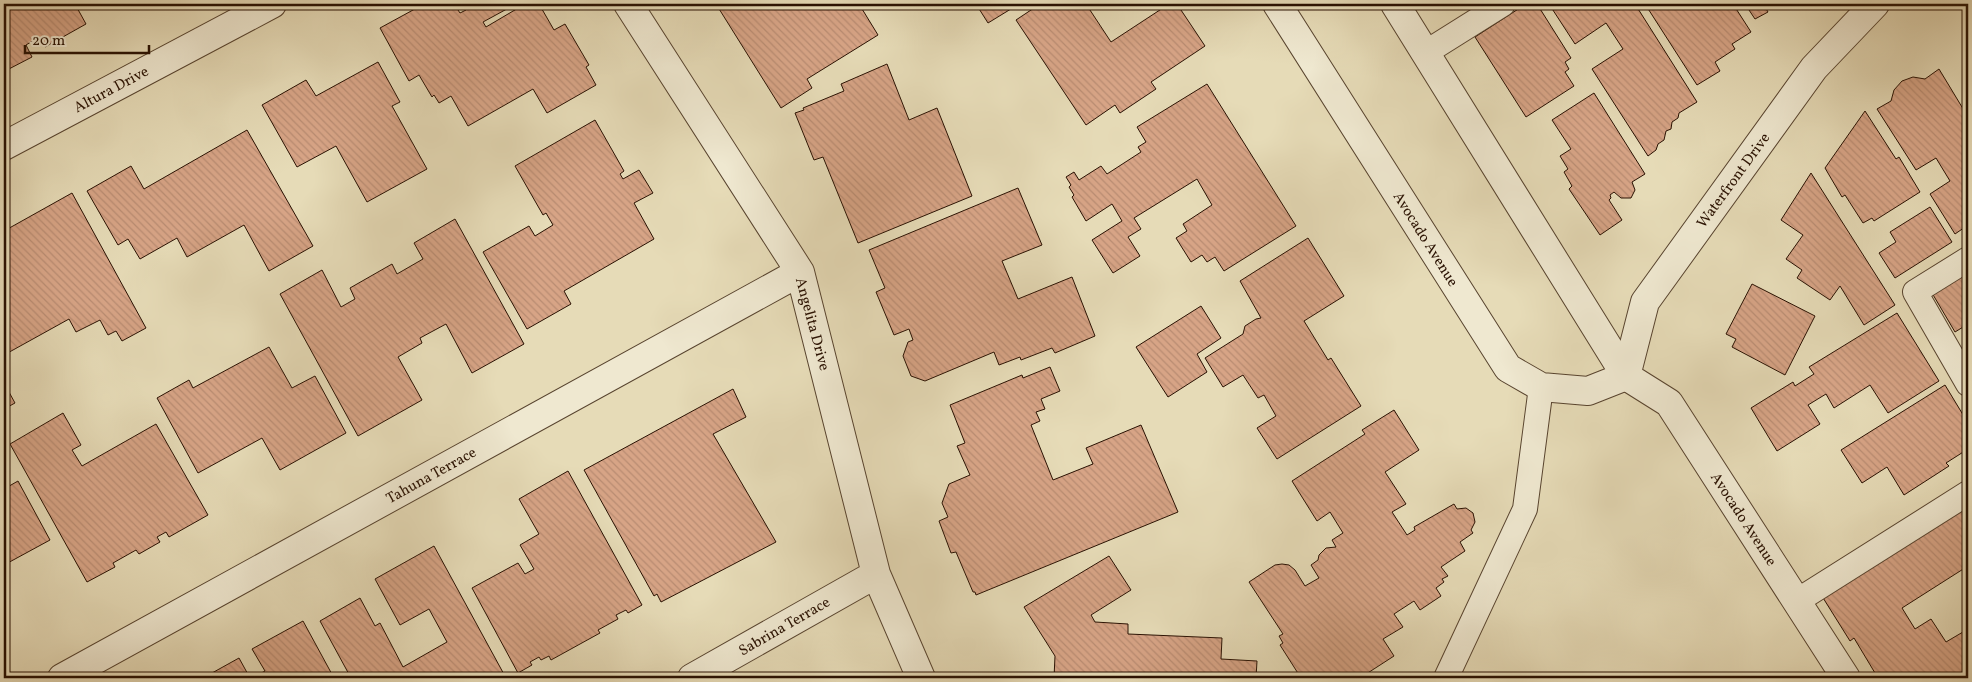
<svg xmlns="http://www.w3.org/2000/svg" width="1972" height="682" font-family="Vollkorn,serif">
<style>
.building{fill:url(#building-back-hatch);stroke:#291102}
.lines{fill:none;stroke-linecap:round;stroke-linejoin:round}
.service-casing{stroke:#58442f;stroke-width:26}
.minor-casing{stroke:#58442f;stroke-width:30}
.tertiary-casing{stroke:#58442f;stroke-width:30}
.service{stroke:#efe8d0;stroke-width:24}
.minor{stroke:#efe8d0;stroke-width:28}
.tertiary{stroke:#efe8d0;stroke-width:28}
.labels{text-anchor:middle;stroke-width:5;stroke-linejoin:round;paint-order:stroke}
.street-label{font-size:15px;fill:#291102;stroke:#efe8d0}
</style>
<defs>
<pattern id="building-back-hatch" width="6" height="6" patternUnits="userSpaceOnUse" patternTransform="scale(1.25)"><rect width="6" height="6" fill="#d7a486"/><path d="M-1 5l2 2M0 0l6 6M5-1l2 2" fill="none" stroke="#b98c72"/></pattern>
</defs>
<rect width="100%" height="100%" fill="#e6dbb7"/>
<filter id="stains"><feTurbulence type="fractalNoise" baseFrequency=".004" numOctaves="4"/><feColorMatrix values="0 0 0 0 .2 0 0 0 0 .09 0 0 0 0 .02 0 0 0 .5 -.17"/></filter>
<radialGradient id="worn" r=".72"><stop offset=".6" stop-color="#630" stop-opacity="0"/><stop offset="1" stop-color="#630" stop-opacity=".3"/></radialGradient>
<path class="building" d="M 4,4 L 75,4 L 86,24 L 45,47 L 39,37 L 26,45 L 32,57 L 5,71 L 4,68 Z
M 424,4 L 454,4 L 460,13 L 466,10 L 463,4 L 516,4 L 483,22 L 486,27 L 525,4 L 539,4 L 554,30 L 565,24 L 589,65 L 586,67 L 596,85 L 547,113 L 533,89 L 468,126 L 451,96 L 439,103 L 434,95 L 432,97 L 419,75 L 409,81 L 380,28 Z
M 716,4 L 859,4 L 878,35 L 807,79 L 812,88 L 781,108 Z
M 976,4 L 1019,4 L 988,23 Z
M 1040,4 L 1086,4 L 1111,42 L 1169,4 L 1177,4 L 1205,46 L 1151,82 L 1156,89 L 1120,113 L 1115,105 L 1086,125 L 1016,20 Z
M 1526,4 L 1537,4 L 1571,58 L 1565,62 L 1569,69 L 1565,72 L 1574,86 L 1526,117 L 1475,37 Z
M 1549,4 L 1635,4 L 1697,102 L 1679,113 L 1678,118 L 1672,122 L 1671,129 L 1666,131 L 1664,140 L 1658,144 L 1656,150 L 1648,156 L 1592,69 L 1623,49 L 1606,23 L 1575,44 Z
M 1645,4 L 1733,4 L 1751,32 L 1732,44 L 1735,49 L 1715,62 L 1720,71 L 1697,85 Z
M 1745,4 L 1770,4 L 1765,7 L 1768,12 L 1755,19 Z
M 378,62 L 400,102 L 392,106 L 427,169 L 367,202 L 336,146 L 297,167 L 262,105 L 306,80 L 316,96 Z
M 887,64 L 909,120 L 937,108 L 972,196 L 858,243 L 823,157 L 814,160 L 795,113 L 804,110 L 803,108 L 844,91 L 841,84 Z
M 1939,69 L 1968,117 L 1968,225 L 1955,234 L 1930,194 L 1950,181 L 1936,158 L 1916,170 L 1877,109 L 1891,101 L 1894,90 L 1902,81 L 1913,77 L 1925,79 Z
M 1207,84 L 1296,226 L 1224,271 L 1215,257 L 1207,262 L 1202,255 L 1191,262 L 1176,238 L 1187,231 L 1183,224 L 1212,205 L 1197,179 L 1134,218 L 1141,229 L 1128,237 L 1140,256 L 1113,273 L 1092,240 L 1122,221 L 1112,204 L 1086,221 L 1072,197 L 1074,195 L 1069,187 L 1071,185 L 1066,177 L 1074,172 L 1079,180 L 1101,166 L 1107,174 L 1141,152 L 1138,147 L 1146,142 L 1137,127 Z
M 1594,93 L 1645,174 L 1632,182 L 1635,190 L 1631,198 L 1621,198 L 1614,192 L 1610,195 L 1611,198 L 1609,200 L 1622,220 L 1600,235 L 1569,189 L 1572,186 L 1564,172 L 1568,169 L 1560,156 L 1571,149 L 1552,120 Z
M 1865,111 L 1896,159 L 1899,157 L 1920,192 L 1874,221 L 1872,218 L 1863,223 L 1845,195 L 1842,197 L 1825,168 Z
M 595,120 L 624,171 L 620,174 L 623,179 L 639,170 L 653,193 L 634,203 L 654,239 L 564,291 L 571,304 L 527,329 L 483,252 L 529,226 L 535,236 L 553,225 L 546,213 L 543,215 L 515,166 Z
M 247,130 L 313,246 L 269,271 L 244,225 L 187,257 L 177,238 L 140,259 L 128,239 L 118,245 L 87,191 L 131,166 L 144,189 Z
M 1811,173 L 1895,305 L 1864,325 L 1840,286 L 1830,300 L 1797,278 L 1802,270 L 1786,259 L 1803,235 L 1781,220 Z
M 1018,188 L 1042,245 L 1002,261 L 1018,299 L 1072,277 L 1095,336 L 1055,353 L 1052,348 L 1021,360 L 1020,357 L 999,365 L 994,352 L 925,381 L 911,376 L 903,356 L 908,342 L 913,340 L 909,329 L 894,335 L 876,292 L 885,288 L 869,250 Z
M 72,193 L 146,328 L 122,341 L 116,331 L 108,335 L 100,320 L 76,332 L 69,319 L 4,355 L 4,231 Z
M 1930,207 L 1952,242 L 1895,278 L 1879,253 L 1896,242 L 1890,232 Z
M 455,219 L 524,344 L 472,373 L 446,324 L 420,338 L 422,343 L 398,357 L 422,400 L 358,436 L 280,294 L 322,270 L 341,307 L 355,299 L 350,288 L 392,264 L 397,274 L 423,259 L 414,243 Z
M 1308,238 L 1344,296 L 1304,321 L 1328,360 L 1331,358 L 1361,406 L 1277,459 L 1257,428 L 1276,416 L 1264,395 L 1258,398 L 1243,375 L 1223,387 L 1205,358 L 1243,334 L 1245,326 L 1256,319 L 1261,318 L 1240,281 Z
M 1968,270 L 1968,324 L 1955,332 L 1932,293 Z
M 1752,284 L 1815,316 L 1785,375 L 1732,347 L 1736,339 L 1726,334 Z
M 1201,306 L 1221,338 L 1197,354 L 1207,372 L 1168,397 L 1136,347 Z
M 1897,313 L 1939,381 L 1888,413 L 1870,385 L 1834,408 L 1826,394 L 1808,405 L 1820,424 L 1777,451 L 1751,408 L 1793,382 L 1795,386 L 1814,374 L 1809,367 Z
M 269,347 L 292,388 L 315,376 L 346,433 L 280,470 L 262,438 L 198,473 L 157,398 L 189,380 L 193,388 Z
M 1050,367 L 1060,391 L 1041,399 L 1045,409 L 1036,412 L 1040,421 L 1031,425 L 1053,480 L 1093,464 L 1086,448 L 1141,425 L 1178,512 L 976,595 L 975,592 L 973,592 L 956,552 L 951,553 L 939,521 L 948,517 L 942,503 L 949,484 L 970,475 L 957,446 L 965,443 L 950,405 L 1022,375 L 1023,378 Z
M 4,383 L 15,403 L 4,409 Z
M 1945,385 L 1968,423 L 1968,449 L 1946,463 L 1949,466 L 1904,495 L 1887,467 L 1862,483 L 1841,450 Z
M 733,389 L 746,417 L 713,434 L 776,542 L 661,602 L 657,594 L 654,596 L 584,470 Z
M 1394,410 L 1419,450 L 1385,472 L 1406,504 L 1392,512 L 1407,535 L 1415,530 L 1414,527 L 1454,504 L 1457,509 L 1466,508 L 1473,513 L 1475,522 L 1471,530 L 1473,533 L 1460,542 L 1465,551 L 1441,567 L 1448,576 L 1442,579 L 1444,582 L 1436,588 L 1441,596 L 1420,610 L 1414,601 L 1394,614 L 1403,627 L 1383,639 L 1394,656 L 1360,678 L 1311,678 L 1308,674 L 1301,678 L 1280,645 L 1283,643 L 1279,636 L 1283,634 L 1249,582 L 1275,565 L 1282,564 L 1289,565 L 1295,570 L 1305,586 L 1319,578 L 1311,565 L 1318,560 L 1319,555 L 1326,548 L 1336,547 L 1332,540 L 1343,533 L 1330,512 L 1317,521 L 1292,481 L 1365,434 L 1362,430 Z
M 63,413 L 81,445 L 72,450 L 82,466 L 156,424 L 208,515 L 169,537 L 166,532 L 157,537 L 160,542 L 139,554 L 136,550 L 113,563 L 115,567 L 87,582 L 10,444 Z
M 568,471 L 642,605 L 628,613 L 626,610 L 616,615 L 618,619 L 598,630 L 600,633 L 551,660 L 549,656 L 541,660 L 539,657 L 530,662 L 532,665 L 518,673 L 472,588 L 518,563 L 525,574 L 534,569 L 520,545 L 539,534 L 519,499 Z
M 18,481 L 50,540 L 4,565 L 4,489 Z
M 1968,501 L 1968,566 L 1902,608 L 1915,629 L 1931,619 L 1946,642 L 1968,629 L 1968,678 L 1878,678 L 1854,638 L 1850,641 L 1820,593 Z
M 434,546 L 506,678 L 351,678 L 320,621 L 360,598 L 375,626 L 380,623 L 403,667 L 447,642 L 429,609 L 400,625 L 375,579 Z
M 1109,556 L 1131,590 L 1091,615 L 1095,622 L 1128,624 L 1128,634 L 1222,638 L 1221,659 L 1257,661 L 1256,678 L 1054,678 L 1055,656 L 1024,607 Z
M 303,621 L 334,678 L 252,678 L 265,671 L 252,649 Z
M 239,658 L 250,678 L 203,678 Z"/>
<g class="lines">
<g class="service-casing">
<path id="service" d="M 1425,53 L 1503,4
M 1968,259 L 1915,292 L 1968,384
M 1797,601 L 1968,493
M 1446,678 L 1525,509 L 1541,387"/>
</g>
<g class="minor-casing">
<path id="minor" d="M 628,4 L 800,272 L 876,574 L 921,678
M 4,146 L 272,4
M 62,678 L 800,272
M 692,678 L 876,574
M 1846,678 L 1669,403 L 1626,376 L 1645,302 L 1814,68 L 1875,4"/>
</g>
<g class="tertiary-casing">
<path id="tertiary" d="M 1277,4 L 1508,368 L 1541,387 L 1588,391 L 1626,376 L 1395,4"/>
</g>
<use href="#service" class="service"/>
<use href="#minor" class="minor"/>
<use href="#tertiary" class="tertiary"/>
</g>
<g class="labels">
<g class="street-label">
<text transform="translate(111 89) rotate(-28)" y="5">Altura Drive</text>
<text transform="translate(1733 180) rotate(-54)" y="5">Waterfront Drive</text>
<text transform="translate(1426 239) rotate(58)" y="5">Avocado Avenue</text>
<text transform="translate(813 324) rotate(75)" y="5">Angelita Drive</text>
<text transform="translate(431 475) rotate(-29)" y="5">Tahuna Terrace</text>
<text transform="translate(1744 519) rotate(57)" y="5">Avocado Avenue</text>
<text transform="translate(784 626) rotate(-30)" y="5">Sabrina Terrace</text>
</g>
</g>
<rect width="1972" height="682" fill="none" stroke="#e6dbb7" stroke-width="20"/>
<rect x="5" y="5" width="1962" height="672" fill="none" stroke="#291102" stroke-width="2.5"/>
<rect x="10" y="10" width="1952" height="662" fill="none" stroke="#291102"/>
<path d="M25 45v8h124v-8" fill="none" stroke="#291102" stroke-width="2.5"/>
<text x="32" y="45" font-size="15" fill="#291102" stroke="#efe8d0" stroke-width="4" paint-order="stroke">20 m</text>
<rect width="100%" height="100%" filter="url(#stains)"/>
<rect width="100%" height="100%" fill="url(#worn)"/>
</svg>
